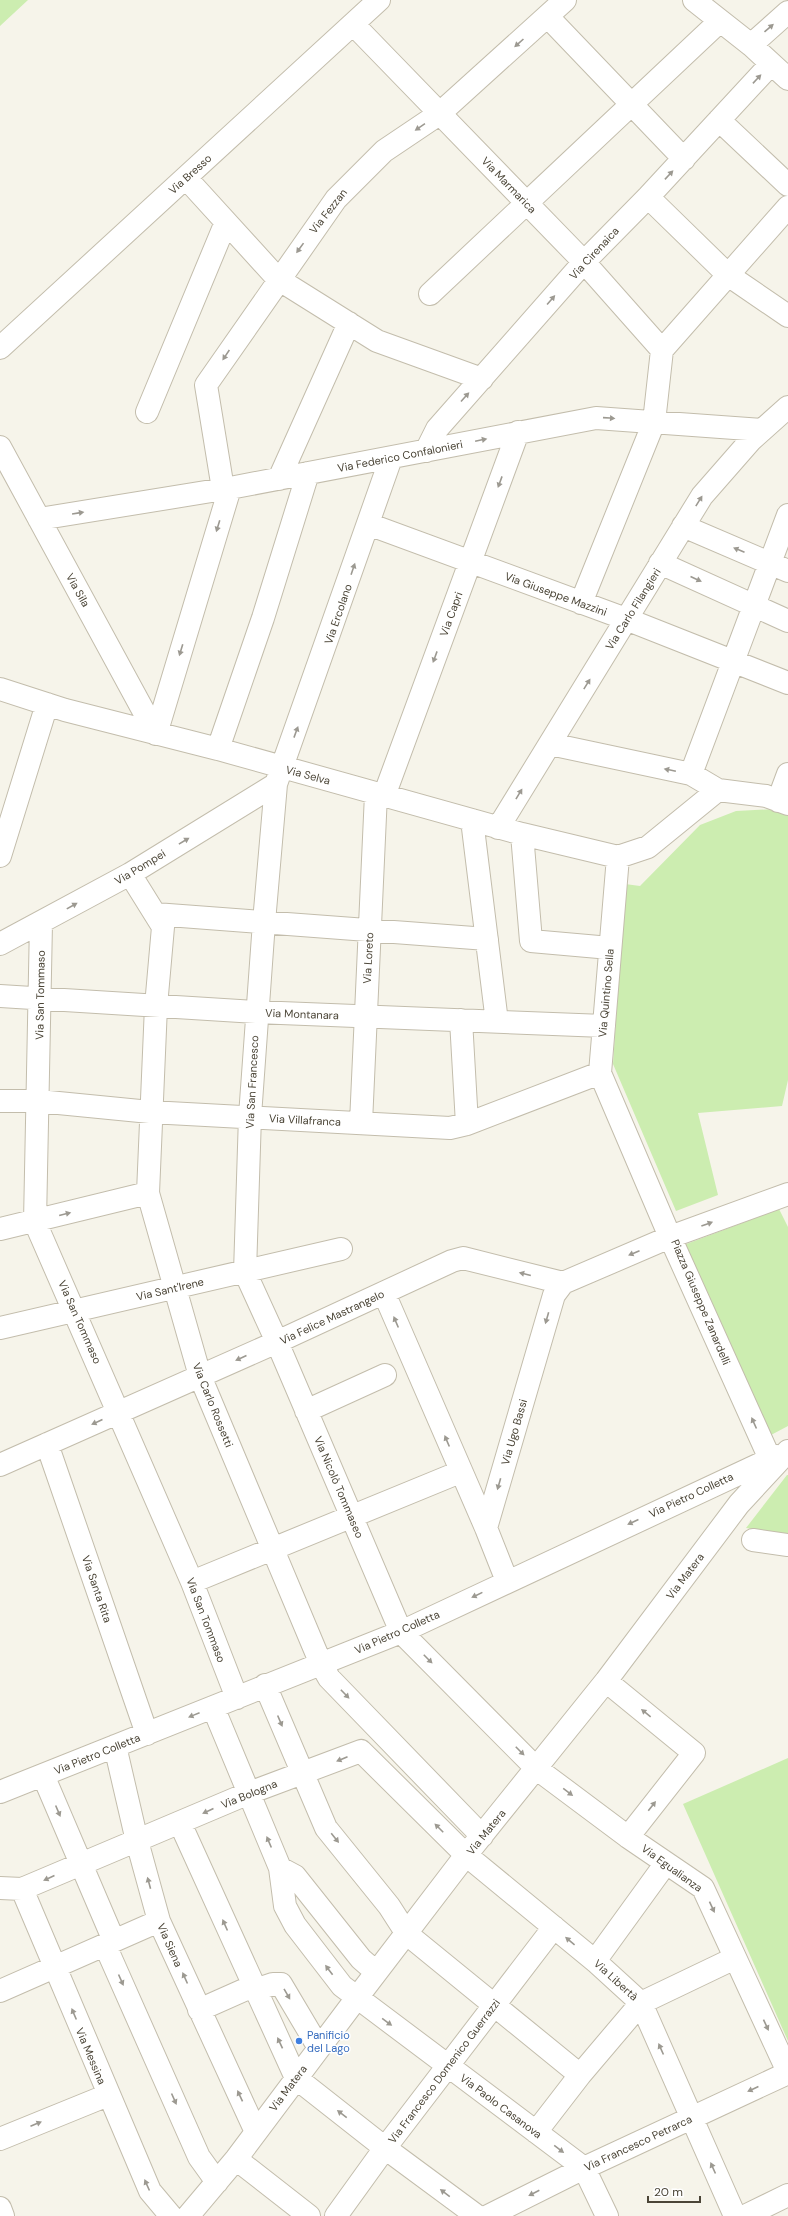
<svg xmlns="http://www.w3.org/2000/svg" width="788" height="2216" font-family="'DM Sans',sans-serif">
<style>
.green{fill:#ccedb0}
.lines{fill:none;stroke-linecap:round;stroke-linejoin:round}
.minor-casing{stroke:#c3bdac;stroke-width:24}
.minor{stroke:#fff;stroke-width:22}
.oneway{fill:#9c9991}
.shop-dot{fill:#3f7fe0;stroke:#fff;stroke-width:1.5}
.labels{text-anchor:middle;stroke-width:3;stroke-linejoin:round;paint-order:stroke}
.street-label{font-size:11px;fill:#4b4537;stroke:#fff}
.shop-label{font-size:11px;fill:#366cbe;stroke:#fff;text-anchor:start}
</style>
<rect width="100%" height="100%" fill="#f6f4ea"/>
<path class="green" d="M 0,0 L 28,0 L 0,26 Z
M 776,809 L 788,814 L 788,1080 L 782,1106 L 698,1113 L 718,1195 L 676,1211 L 613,1064 L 625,884 L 640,886 L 700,825 L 736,811 Z
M 779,1209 L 788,1227 L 788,1426 L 771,1435 L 681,1246 Z
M 787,1475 L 788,1475 L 788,1534 L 746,1528 Z
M 788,1758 L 788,2041 L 683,1804 Z"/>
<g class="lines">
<g class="minor-casing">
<path id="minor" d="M 694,0 L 751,45 L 788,79
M 548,17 L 684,159
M 353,24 L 584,262 L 662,350
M 751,45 L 788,12
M 719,120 L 788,185
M 186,178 L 278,279 L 377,341 L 482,379
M 648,197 L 728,275 L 788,316
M 430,294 L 720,21
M 0,348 L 379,0
M 147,412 L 226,222
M 0,447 L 156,734
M 426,451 L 437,429 L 584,262 L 648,197 L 771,64
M 391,458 L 276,784 L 264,922 L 250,1116 L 245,1272 L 277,1342 L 401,1632 L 537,1769 L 628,1837 L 703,1888 L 788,2072
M 279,479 L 349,323
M 223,489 L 206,385 L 336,199 L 384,151 L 439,114 L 565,0
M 39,519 L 230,488 L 596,418 L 762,430
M 368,524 L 626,619 L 788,683
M 683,526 L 788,571
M 660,563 L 788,621
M 581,603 L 654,422 L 662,350 L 788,207
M 0,689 L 65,710 L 218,749 L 522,834 L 618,857 L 648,847 L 718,790
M 156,734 L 230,488
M 550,744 L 691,774 L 718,790 L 766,796 L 788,804
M 218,749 L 263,618 L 308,473
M 691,774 L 788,515
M 384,796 L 518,432
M 778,801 L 788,774
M 472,820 L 497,1022
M 498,828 L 702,496 L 751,440 L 788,407
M 522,834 L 531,941 L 610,948
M 0,856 L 47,704
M 618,857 L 600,1073 L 670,1237 L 770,1459
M 130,874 L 163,927 L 156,1006 L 148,1193 L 200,1376 L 321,1664 L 329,1678 L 482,1836
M 155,914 L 487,939
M 41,923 L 35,1222 L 192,1582 L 237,1698
M 0,944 L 130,874 L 276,784
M 0,996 L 256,1012 L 604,1026
M 461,1020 L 467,1124
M 0,1101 L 38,1101 L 150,1112 L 450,1128 L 467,1124 L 600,1073
M 361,1123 L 376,794
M 0,1229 L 148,1193
M 384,1293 L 486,1528
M 0,1328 L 341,1249
M 306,1411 L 385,1375
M 47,1444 L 147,1734
M 0,1465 L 277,1342 L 452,1261 L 463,1258 L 563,1283 L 670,1237 L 788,1194
M 753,1540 L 788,1545
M 507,1581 L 486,1528 L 554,1295 L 563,1283
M 192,1582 L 460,1472
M 606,1681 L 694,1753 L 628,1837
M 265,1685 L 326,1828 L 389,1906 L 407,1934 L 580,2075
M 213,1707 L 280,1868 L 285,1906 L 295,1925 L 342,1986 L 584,2168 L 607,2216
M 115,1746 L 137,1841 L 159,1921 L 256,2132
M 43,1775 L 114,1941
M 0,1792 L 401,1632 L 777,1456
M 180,1823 L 296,2078 L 385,2148 L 477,2216
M 280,1868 L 295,1876 L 361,1959 L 376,1972
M 0,1888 L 22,1889 L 249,1793 L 361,1751 L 466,1855 L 595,1961 L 641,2003 L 735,2216
M 22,1889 L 150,2191 L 171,2216
M 105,1945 L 199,2157 L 217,2182
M 595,1961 L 666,1863
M 255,1990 L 273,1984 L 281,1984 L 319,2048
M 0,1991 L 159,1921
M 199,2010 L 253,1986
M 536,2132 L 580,2075 L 641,2003 L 735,1958
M 0,2139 L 108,2095
M 236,2159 L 309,2216
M 0,2208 L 3,2216
M 188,2216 L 236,2159 L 356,1999 L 466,1855 L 606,1681 L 739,1504 L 788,1451
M 336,2216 L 385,2148 L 554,1927
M 488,2216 L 584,2168 L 788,2073
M 745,2216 L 788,2195"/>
</g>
<use href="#minor" class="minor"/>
</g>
<defs><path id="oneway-solid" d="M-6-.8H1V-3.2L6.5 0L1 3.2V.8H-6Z"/></defs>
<g class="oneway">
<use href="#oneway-solid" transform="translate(769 28) rotate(-41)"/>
<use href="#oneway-solid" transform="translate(519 43) rotate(138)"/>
<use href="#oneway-solid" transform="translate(757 79) rotate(-47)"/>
<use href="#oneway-solid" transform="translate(420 127) rotate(146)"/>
<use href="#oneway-solid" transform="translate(669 175) rotate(-47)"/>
<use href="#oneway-solid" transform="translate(300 248) rotate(126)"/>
<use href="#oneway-solid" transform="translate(551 300) rotate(-49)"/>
<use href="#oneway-solid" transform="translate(226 355) rotate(124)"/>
<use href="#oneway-solid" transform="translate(465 397) rotate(-48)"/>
<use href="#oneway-solid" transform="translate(609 418) rotate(4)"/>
<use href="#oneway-solid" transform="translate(481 440) rotate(-12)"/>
<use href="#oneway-solid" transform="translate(500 482) rotate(110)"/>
<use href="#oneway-solid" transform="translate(699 501) rotate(-58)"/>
<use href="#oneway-solid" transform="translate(78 513) rotate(-9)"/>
<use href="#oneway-solid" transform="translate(218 526) rotate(107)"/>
<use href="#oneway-solid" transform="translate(739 550) rotate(-157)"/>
<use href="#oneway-solid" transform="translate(353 569) rotate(-71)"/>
<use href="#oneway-solid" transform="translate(696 579) rotate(24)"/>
<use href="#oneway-solid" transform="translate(181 650) rotate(107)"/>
<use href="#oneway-solid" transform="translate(435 657) rotate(110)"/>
<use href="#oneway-solid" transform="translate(587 684) rotate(-58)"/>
<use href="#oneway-solid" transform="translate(296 732) rotate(-70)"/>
<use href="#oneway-solid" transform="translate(670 770) rotate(-168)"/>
<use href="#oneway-solid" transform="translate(519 794) rotate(-59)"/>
<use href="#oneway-solid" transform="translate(184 841) rotate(-31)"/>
<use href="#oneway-solid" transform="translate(72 906) rotate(-29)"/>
<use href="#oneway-solid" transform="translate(65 1214) rotate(-14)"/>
<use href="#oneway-solid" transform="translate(707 1224) rotate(-20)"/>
<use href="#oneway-solid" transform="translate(634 1253) rotate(157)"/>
<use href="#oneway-solid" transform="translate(525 1274) rotate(-166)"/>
<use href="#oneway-solid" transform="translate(547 1318) rotate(106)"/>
<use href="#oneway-solid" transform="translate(396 1322) rotate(-113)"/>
<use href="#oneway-solid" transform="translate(241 1358) rotate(156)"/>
<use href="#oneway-solid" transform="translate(97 1422) rotate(156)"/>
<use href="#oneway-solid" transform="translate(754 1423) rotate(-114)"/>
<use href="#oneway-solid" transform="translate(447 1441) rotate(-113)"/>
<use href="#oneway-solid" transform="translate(499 1484) rotate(106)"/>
<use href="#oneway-solid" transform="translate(633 1522) rotate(155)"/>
<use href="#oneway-solid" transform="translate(477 1595) rotate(154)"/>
<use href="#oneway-solid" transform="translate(428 1659) rotate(45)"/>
<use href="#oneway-solid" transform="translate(345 1694) rotate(46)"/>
<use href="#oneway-solid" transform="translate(646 1713) rotate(-141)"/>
<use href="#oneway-solid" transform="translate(194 1715) rotate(158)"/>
<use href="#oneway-solid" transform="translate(280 1721) rotate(67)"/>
<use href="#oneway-solid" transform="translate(520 1751) rotate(45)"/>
<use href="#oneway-solid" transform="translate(342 1759) rotate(157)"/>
<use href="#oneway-solid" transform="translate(568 1792) rotate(37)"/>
<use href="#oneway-solid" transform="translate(652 1806) rotate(-52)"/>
<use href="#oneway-solid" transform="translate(58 1811) rotate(67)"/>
<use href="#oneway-solid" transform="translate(208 1811) rotate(156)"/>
<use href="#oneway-solid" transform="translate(439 1828) rotate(-135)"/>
<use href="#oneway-solid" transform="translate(335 1838) rotate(51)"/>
<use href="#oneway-solid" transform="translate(269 1842) rotate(-113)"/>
<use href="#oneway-solid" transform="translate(49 1878) rotate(156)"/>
<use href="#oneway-solid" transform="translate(149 1883) rotate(-105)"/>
<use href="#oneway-solid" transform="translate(712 1907) rotate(65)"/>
<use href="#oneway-solid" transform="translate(225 1925) rotate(-114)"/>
<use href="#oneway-solid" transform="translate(570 1941) rotate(-140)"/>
<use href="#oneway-solid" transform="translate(329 1970) rotate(-127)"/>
<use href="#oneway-solid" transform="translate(185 1978) rotate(-114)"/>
<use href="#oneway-solid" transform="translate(121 1980) rotate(66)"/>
<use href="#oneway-solid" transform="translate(287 1994) rotate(60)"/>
<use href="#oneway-solid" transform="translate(74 2014) rotate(-113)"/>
<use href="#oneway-solid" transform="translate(387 2022) rotate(36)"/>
<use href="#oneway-solid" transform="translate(766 2025) rotate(65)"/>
<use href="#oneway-solid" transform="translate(280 2043) rotate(-115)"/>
<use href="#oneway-solid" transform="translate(661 2049) rotate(-114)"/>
<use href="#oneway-solid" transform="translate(753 2089) rotate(155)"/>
<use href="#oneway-solid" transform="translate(240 2096) rotate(-115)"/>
<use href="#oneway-solid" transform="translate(174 2099) rotate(66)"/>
<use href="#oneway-solid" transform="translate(342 2114) rotate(-142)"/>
<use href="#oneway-solid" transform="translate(36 2124) rotate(-23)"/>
<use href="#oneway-solid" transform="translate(559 2149) rotate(37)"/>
<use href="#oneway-solid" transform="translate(713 2168) rotate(-114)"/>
<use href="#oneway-solid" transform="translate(147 2185) rotate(-114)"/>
<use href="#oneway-solid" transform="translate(445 2193) rotate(-143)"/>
<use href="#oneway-solid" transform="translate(534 2193) rotate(153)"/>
</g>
<circle class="shop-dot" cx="299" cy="2041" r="4"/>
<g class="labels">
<g class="street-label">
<text transform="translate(190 174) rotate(-42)" y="4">Via Bresso</text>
<text transform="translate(509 185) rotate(46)" y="4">Via Marmarica</text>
<text transform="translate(328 211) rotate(-52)" y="4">Via Fezzan</text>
<text transform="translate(594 253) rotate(-47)" y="4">Via Cirenaica</text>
<text transform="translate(400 456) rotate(-11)" y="4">Via Federico Confalonieri</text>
<text transform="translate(78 590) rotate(61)" y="4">Via Sila</text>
<text transform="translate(556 594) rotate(20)" y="4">Via Giuseppe Mazzini</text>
<text transform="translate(633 609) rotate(-58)" y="4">Via Carlo Filangieri</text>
<text transform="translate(338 614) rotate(-71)" y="4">Via Ercolano</text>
<text transform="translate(451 614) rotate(-70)" y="4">Via Capri</text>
<text transform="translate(308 775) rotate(15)" y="4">Via Selva</text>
<text transform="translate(140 867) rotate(-31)" y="4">Via Pompei</text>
<text transform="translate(368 958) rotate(-87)" y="4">Via Loreto</text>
<text transform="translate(606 993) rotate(-85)" y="4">Via Quintino Sella</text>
<text transform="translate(40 995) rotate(-89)" y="4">Via San Tommaso</text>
<text transform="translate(302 1014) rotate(2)" y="4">Via Montanara</text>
<text transform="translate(252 1082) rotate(-87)" y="4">Via San Francesco</text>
<text transform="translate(305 1120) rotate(3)" y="4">Via Villafranca</text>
<text transform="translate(170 1289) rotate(-13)" y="4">Via Sant'Irene</text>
<text transform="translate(701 1302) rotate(67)" y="4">Piazza Giuseppe Zanardelli</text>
<text transform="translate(332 1317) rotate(-25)" y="4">Via Felice Mastrangelo</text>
<text transform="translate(80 1322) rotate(66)" y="4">Via San Tommaso</text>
<text transform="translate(213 1405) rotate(68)" y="4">Via Carlo Rossetti</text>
<text transform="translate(514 1432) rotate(-74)" y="4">Via Ugo Bassi</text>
<text transform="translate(339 1487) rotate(67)" y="4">Via Nicolò Tommaseo</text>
<text transform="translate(691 1495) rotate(-25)" y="4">Via Pietro Colletta</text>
<text transform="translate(685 1576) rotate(-53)" y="4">Via Matera</text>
<text transform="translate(97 1589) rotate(71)" y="4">Via Santa Rita</text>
<text transform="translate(206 1620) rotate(69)" y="4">Via San Tommaso</text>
<text transform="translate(397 1632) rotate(-24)" y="4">Via Pietro Colletta</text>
<text transform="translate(97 1754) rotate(-22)" y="4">Via Pietro Colletta</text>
<text transform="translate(249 1794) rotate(-22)" y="4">Via Bologna</text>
<text transform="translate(486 1832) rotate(-51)" y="4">Via Matera</text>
<text transform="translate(672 1868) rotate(36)" y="4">Via Egualianza</text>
<text transform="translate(170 1945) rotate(66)" y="4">Via Siena</text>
<text transform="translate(616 1980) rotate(42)" y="4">Via Libertà</text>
<text transform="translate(91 2056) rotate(67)" y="4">Via Messina</text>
<text transform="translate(444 2071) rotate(-53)" y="4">Via Francesco Domenico Guerrazzi</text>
<text transform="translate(288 2088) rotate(-53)" y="4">Via Matera</text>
<text transform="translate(501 2106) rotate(37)" y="4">Via Paolo Casanova</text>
<text transform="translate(638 2143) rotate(-25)" y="4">Via Francesco Petrarca</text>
</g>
<g class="shop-label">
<text x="307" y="2039">Panificio<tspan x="307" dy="13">del Lago</tspan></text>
</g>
</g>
<path d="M648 2196v6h52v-6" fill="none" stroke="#4b4537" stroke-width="2"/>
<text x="654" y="2196" font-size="12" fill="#4b4537" stroke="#ffffff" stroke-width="3" paint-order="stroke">20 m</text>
</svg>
